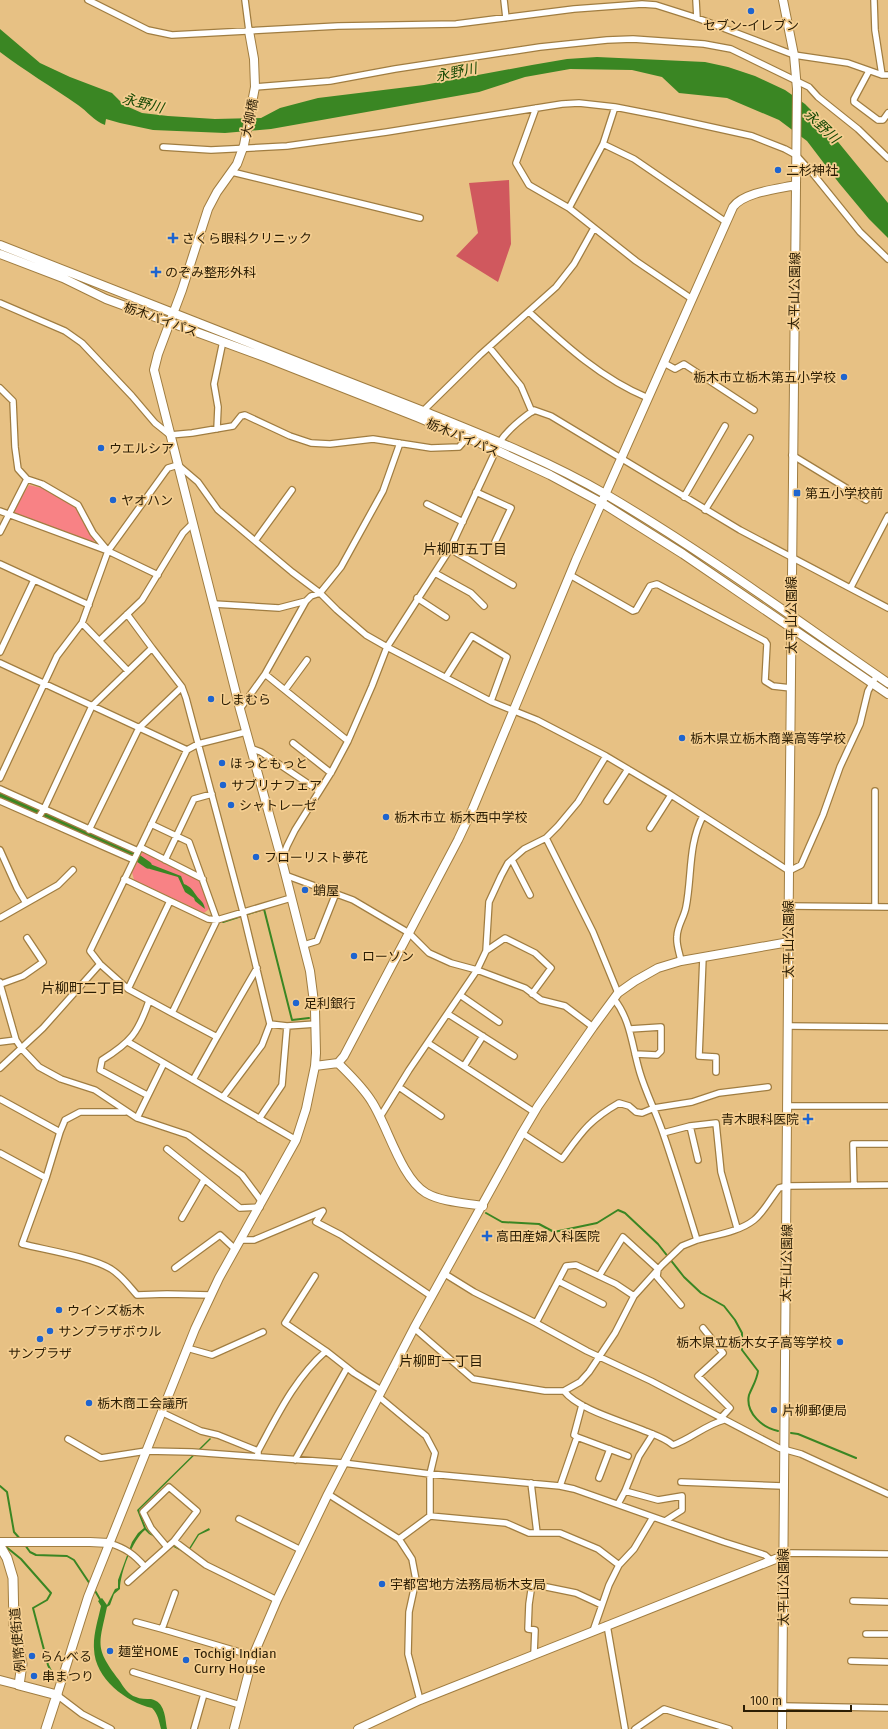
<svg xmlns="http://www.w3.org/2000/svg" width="888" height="1729" font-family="'Fira Sans','Noto Sans JP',sans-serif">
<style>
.green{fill:#f88285}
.forest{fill:#d0585e}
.water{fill:#3a8623}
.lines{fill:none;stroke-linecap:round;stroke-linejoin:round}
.stream{stroke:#3a8623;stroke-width:2}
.canal{stroke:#3a8623;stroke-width:7}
.street-casing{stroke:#a07d41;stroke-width:8}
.secondary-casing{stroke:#a07d41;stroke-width:10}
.primary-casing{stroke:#a07d41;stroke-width:11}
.street{stroke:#fff;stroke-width:5.5}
.secondary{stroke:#fff;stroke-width:8}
.primary{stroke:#fff;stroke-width:9}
.poi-dot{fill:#1e64cf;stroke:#f4ce91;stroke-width:1.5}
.labels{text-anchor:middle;stroke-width:3.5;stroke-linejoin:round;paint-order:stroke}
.poi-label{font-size:13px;fill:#2b1d04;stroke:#f4ce91;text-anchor:start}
.street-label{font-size:13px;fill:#2b1d04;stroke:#f4ce91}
.water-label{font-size:14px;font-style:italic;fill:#174905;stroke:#f4ce91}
.neighbourhood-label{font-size:14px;fill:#2b1d04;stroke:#f4ce91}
</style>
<rect width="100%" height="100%" fill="#e7c184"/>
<path class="green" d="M 29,485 L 42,488 L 77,508 L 95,540 L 92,543 L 16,515 L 14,511 L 17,504 Z
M 143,851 L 199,878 L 209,909 L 204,913 L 134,880 L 132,872 Z"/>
<path class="forest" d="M 509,180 L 511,244 L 498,282 L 456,256 L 478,233 L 469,183 Z"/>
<path class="water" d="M 0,29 L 40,63 L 70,77 L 112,93 L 124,105 L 142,113 L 168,116 L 215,119 L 261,118 L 280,108 L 318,98 L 424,85 L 532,65 L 567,59 L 597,57 L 705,62 L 728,67 L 755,76 L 785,90 L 805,104 L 816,115 L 888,203 L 888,238 L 869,219 L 839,183 L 807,141 L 779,120 L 727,98 L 679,93 L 662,77 L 632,70 L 570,69 L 525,77 L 479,92 L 271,129 L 225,133 L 153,130 L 120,123 L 106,119 L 105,125 C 94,121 87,111 78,105 C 52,87 25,71 0,52 Z
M 150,864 L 181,876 L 184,884 C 191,887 192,889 196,895 C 200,901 203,900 205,909 L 195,901 L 194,898 L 185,892 L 178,877 L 150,869 L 147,867 Z
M 210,1438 L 211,1439 L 139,1510 L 146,1528 L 150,1533 L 185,1552 L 188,1550 L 198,1534 L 209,1528 L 210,1530 L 199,1535 L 189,1551 L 185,1553 L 149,1534 L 145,1530 C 133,1539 120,1573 120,1589 L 114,1594 L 110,1605 L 107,1607 C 99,1645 94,1647 119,1680 C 123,1686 128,1695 136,1697 C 140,1699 146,1699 151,1699 C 165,1702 165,1717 167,1729 L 161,1729 C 159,1721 158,1714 152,1708 C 126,1702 95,1679 94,1649 C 93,1635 98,1620 101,1606 L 98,1601 L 102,1598 L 107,1605 L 115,1589 L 118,1588 L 118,1580 L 132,1542 L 138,1533 L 144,1528 L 137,1510 Z"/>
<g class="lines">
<path class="stream" d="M 223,922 L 264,909 L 292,1020 L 309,1018
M 859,1188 L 888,1188
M 486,1213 L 502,1222 L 539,1224 L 554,1232 L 597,1223 L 618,1210 L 625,1213 L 658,1244 L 684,1277 L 701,1293 L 724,1306 L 735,1320 L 742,1333 L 742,1350 L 758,1371 C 757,1380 752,1387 749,1395 C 745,1413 763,1428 778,1431
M 791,1433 L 798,1434 L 856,1458
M 0,1486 L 7,1492 L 14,1532 L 21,1540
M 25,1545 L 30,1552 L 36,1555 L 67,1556 L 74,1560 L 90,1584
M 5,1546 L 21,1559 L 51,1593 L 47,1600 L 33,1608 L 48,1665 L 53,1675
M 94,1589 L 101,1601"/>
<path class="canal" d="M 0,795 L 132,854 L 148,865"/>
<g class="street-casing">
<path id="street" d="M 88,0 L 148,30 L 172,35 L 338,26 L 456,24 L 574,9 L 642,4 L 656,5 L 697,18 L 794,55 L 848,63 L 882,75 L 888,75
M 245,0 L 249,31
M 504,0 L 506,18
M 696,0 L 697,18
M 874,0 L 875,30 L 882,75
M 869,71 L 854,99 L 854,102 L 878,120 L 883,120 L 888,113
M 255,87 L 330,81 L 395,69 L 540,47 L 607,40 L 633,39 L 704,44 L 731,49 L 809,87 L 818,97 L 858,129 L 888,158
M 536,108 L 516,163 L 529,185 L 569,208 L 636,261 L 692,299
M 603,144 L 634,159 L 726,222
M 163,147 L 211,150 L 287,146 L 387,132 L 562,104 L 579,103 L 615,107 L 661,116 L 752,136 L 785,149 L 796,155 L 814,175 L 860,232 L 888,259
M 232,172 L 420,218
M 569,208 L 603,144 L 615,107
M 0,303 L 65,331 L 82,343 L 132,396 L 155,423 L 170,435 L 192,433 L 233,426 L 241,416 L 245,415 L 290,436 L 311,443 L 330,444 L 373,439 L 431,448 L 459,447 L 467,438
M 529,312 C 566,346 602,379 648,398
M 489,347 L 521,386 L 532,412
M 664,363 L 675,369 L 684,364 L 754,410
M 0,388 L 13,401 L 15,447 L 18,469 L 27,479 L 42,484 L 78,505 L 93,533 L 108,551
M 423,411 L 480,355 L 556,287 L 574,264 L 594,228
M 217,429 L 218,407 L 214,384 L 223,341
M 499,443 C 508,429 521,419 534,410 L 551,416 L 740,530 L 888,608
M 792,455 L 866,500
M 476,492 L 511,508 L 495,542
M 684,497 L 725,426
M 427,504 L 463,522
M 705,510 L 750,438
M 0,511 L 108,551 L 158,575
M 0,532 L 27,479
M 255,541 L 292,490
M 450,549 L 513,585
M 0,564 L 89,605
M 435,573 L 471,593 L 484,606
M 570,575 L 633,611 L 636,610 L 650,586 L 657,584 L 765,641 L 767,644 L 765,681 L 773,686 L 791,688
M 851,587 L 888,516
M 417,598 L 446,617
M 214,604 L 279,608 L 306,601 L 311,596 L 320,593 L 341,567 L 383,491 L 400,443
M 82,623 L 128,671
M 100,640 L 142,600 L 183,533 L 193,523
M 152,648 L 182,687 L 186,698 L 243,912 L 270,1024 L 262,1045 L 223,1097
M 0,652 L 34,580
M 0,663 L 187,750
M 265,674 L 348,741
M 446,677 L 472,636 L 507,657 L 491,701
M 285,690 L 307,660
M 240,709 L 265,674 L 306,601
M 293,743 L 331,773
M 250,748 L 261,752 L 319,791
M 0,778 L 57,656 L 82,623 L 108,551 L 165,472 L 168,468 L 178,465 L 198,482 L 218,510 L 292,572 L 320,593 L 337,610 L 366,635 L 387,647 L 492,702 L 537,720 L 606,756 L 668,793 L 789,871 L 801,865 L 823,815 L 840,767 L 860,724 L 868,691 L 877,675
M 0,789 L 138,851
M 0,801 L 134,860
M 607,801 L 628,769
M 38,818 L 44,809 L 92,706 L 152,648 L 127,614
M 151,824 L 189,842 L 217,920 L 172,1013 L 217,1037 L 257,968
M 650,828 L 671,795
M 89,830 L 139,728 L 182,687
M 546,838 L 593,932 L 618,993
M 140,847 L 203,879
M 0,850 L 17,888 L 26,903
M 165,860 L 194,799 L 212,794
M 282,860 L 287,846 L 295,830 L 332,771 L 348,741 L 372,686 L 387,647 L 450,549 L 496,450
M 512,860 L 530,895
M 285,875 L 353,900 L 409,933 L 429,953 L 451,963 L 477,970 L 525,988 L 541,1000 L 565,1006 L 593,1027
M 124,879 L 208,919 L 217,920 L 291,898
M 789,906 L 888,907
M 875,907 L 875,791
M 0,918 L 58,885 L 73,870
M 304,945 L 317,941 L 336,893
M 486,951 L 505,938 L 535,953 L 551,968 L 532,994
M 703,957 L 699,1056 L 716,1057 L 716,1072
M 681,961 C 680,954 676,945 677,937 C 677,926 684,918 686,907 C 692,877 688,844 703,816
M 0,982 L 1,984 L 23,976 L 43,962 L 27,938
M 0,984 L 16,1040 L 22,1049 L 39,1067 L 61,1079 L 95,1090 L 137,1118 L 188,1135 L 242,1175 L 262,1202
M 128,989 L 170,901
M 460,995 L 499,1022
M 614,999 C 631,1020 632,1047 640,1073 C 646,1093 656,1112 663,1133 C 675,1168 686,1204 697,1240 C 715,1235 739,1232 754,1220 C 764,1212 771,1198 779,1188 L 787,1186 L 888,1185
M 172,1013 L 128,989 L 100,964 L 90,951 L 187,750 L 198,744 L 246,732
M 448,1014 L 514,1056
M 270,1024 L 287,1026 L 316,1024
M 788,1026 L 888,1027
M 630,1029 L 661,1027 L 661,1051 L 657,1055 L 635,1054
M 0,1042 L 16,1040
M 128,1042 L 296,1140
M 428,1043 L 534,1112
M 464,1066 L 483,1036
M 0,1068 L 43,1028 L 100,964
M 193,1080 L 217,1037
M 399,1087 L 441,1116
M 147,1095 L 100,1070 L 102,1060 C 131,1042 138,1033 149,1001
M 0,1099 L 60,1132
M 788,1106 L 888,1106
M 380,1117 L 409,1070 L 477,970 L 486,951 L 489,902 L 501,876 L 508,863 L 524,849 L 546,838 L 558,826 L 578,802 L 606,756
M 137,1118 L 164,1063
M 259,1119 L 282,1085 L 287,1026
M 690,1126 L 698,1160
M 522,1133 L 562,1159 C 581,1133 589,1120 619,1103 L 629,1106 L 636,1112 L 642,1113 L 654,1108 L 692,1102 L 719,1093 L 768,1087
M 663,1133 L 690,1126 L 716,1123 L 721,1172 L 737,1228
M 167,1149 L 240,1208 L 260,1207
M 0,1153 L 46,1178 L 22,1244 C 46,1250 91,1257 111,1269 C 122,1276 129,1286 137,1295 L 167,1294 L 210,1295
M 46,1178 L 60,1132 L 65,1120 L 80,1112 L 125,1112
M 854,1185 L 853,1144 L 888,1144
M 182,1218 L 204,1180
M 240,1240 L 254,1240 L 323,1211 L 316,1222 L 341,1235 L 431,1296
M 175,1268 L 220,1235 L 235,1249
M 445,1274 L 474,1292 L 536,1323 L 587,1351 L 651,1381 L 779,1448 L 801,1454 L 888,1494
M 315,1276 L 285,1323 L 326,1351
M 599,1276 L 623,1237 L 658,1269 L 657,1277 L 681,1305
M 558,1281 L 603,1304
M 536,1323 L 566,1266 L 576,1265 L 616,1284 L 634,1296
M 414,1328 L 473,1379 L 545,1391 L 564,1391 L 580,1382 L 589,1372 L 615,1333 L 634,1296 L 662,1265 L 682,1246 L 697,1240
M 703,1328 L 723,1353 L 698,1376 L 730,1408 L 720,1419
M 187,1348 L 212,1355 L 263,1332
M 564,1391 C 579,1410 622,1421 645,1431 C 655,1435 665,1438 673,1445 C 691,1439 705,1425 724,1420
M 378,1396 L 426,1436 L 435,1453 L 430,1474 L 430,1516
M 161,1412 L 201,1431 L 218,1435 L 258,1451 L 258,1454
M 577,1437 L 574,1435 L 582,1405
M 68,1439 L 101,1458 L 146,1451 L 192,1452 L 343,1463 L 430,1474 L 560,1486 L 574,1489 L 724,1542 L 765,1555 L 772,1561
M 258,1451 C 277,1416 295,1378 326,1351 L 354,1373 L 381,1390
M 295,1460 L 347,1368
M 599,1478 L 610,1449
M 681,1482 L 783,1486
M 531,1483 L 537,1533
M 560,1486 L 577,1437 L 628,1456
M 625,1491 L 658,1500 L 682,1496 L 682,1510 L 665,1521
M 328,1494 L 399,1539 L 412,1559 L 416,1580 L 409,1612 L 408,1654 L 420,1700
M 618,1504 L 625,1491 L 639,1456 L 653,1434
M 239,1519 L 301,1550
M 399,1539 L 430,1516 L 506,1523 L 529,1533 L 560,1533 L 598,1549 L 619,1565
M 174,1541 L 206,1565 L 277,1600
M 109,1543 C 125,1548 134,1554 145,1567
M 783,1556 L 791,1553 L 888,1554
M 128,1582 L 174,1541 L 197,1511 L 169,1487 L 143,1512 L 151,1528 L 167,1547
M 175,1593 L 162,1629 L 253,1656
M 853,1601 L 888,1602
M 136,1622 L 162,1629
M 607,1625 L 625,1729
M 593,1631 L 609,1585 L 619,1565 L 634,1549 L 653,1517
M 866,1634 L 888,1634
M 534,1654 L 535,1630 L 528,1629 L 529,1604 L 532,1584 L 576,1593 L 602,1605
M 851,1661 L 888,1662
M 133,1672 L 240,1705
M 57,1695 L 82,1714 L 111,1729
M 783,1706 L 888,1708
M 194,1729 L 204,1694
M 635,1729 L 664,1709 L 729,1729"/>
</g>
<g class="secondary-casing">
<path id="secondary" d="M 0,245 L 423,411 C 485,436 549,461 607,495 C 704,552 795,619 888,683
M 0,254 L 63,278 L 106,299 L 267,358 L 417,417 L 496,450 L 550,475 L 602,503 L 683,554 L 888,694
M 338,1063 C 350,1075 363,1087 372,1102 C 388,1127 401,1178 426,1193 C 442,1202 465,1203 483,1206
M 315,1066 L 338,1063 L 344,1056 L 458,840 L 473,808 L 576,560 L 733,207 C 744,192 778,189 796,185
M 0,1542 L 90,1542 L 109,1543
M 0,1680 L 19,1685
M 57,1695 L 88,1597 L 195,1329 L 219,1278 L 296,1140 L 306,1109 L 315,1066 L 316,1053 L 315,1010 L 310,971 L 282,861 L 240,709 L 154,370 L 158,354 L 182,290 L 208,209 L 217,192 L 237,164 L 244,145 L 255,87 L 254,59 L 249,31
M 234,1729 L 253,1656 L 277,1600 L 328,1494 L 414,1328 L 522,1133 L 538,1106 L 593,1027 L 618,993 L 635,981 L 658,968 L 681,961 L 789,942
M 358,1729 L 420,1700 L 783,1556
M 782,1729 L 789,871 L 797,89 L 794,55 L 783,0"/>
</g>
<g class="primary-casing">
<path id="primary" d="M 0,1546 L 7,1558 L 13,1578 L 14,1626 L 22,1664 L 19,1685 L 57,1695 L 46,1729"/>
</g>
<use href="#street" class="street"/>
<use href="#secondary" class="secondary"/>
<use href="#primary" class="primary"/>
</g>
<g class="poi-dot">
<circle cx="751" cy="11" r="4"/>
<circle cx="778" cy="170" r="4"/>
<path d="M171 232h4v4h4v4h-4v4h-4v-4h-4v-4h4z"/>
<path d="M154 266h4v4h4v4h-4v4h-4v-4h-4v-4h4z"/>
<circle cx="844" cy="377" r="4"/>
<circle cx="101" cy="448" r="4"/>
<rect x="793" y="489" width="8" height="8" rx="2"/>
<circle cx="113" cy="500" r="4"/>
<circle cx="211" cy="699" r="4"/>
<circle cx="682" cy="738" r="4"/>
<circle cx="222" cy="763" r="4"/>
<circle cx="223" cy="785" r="4"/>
<circle cx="231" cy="805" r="4"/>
<circle cx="386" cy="817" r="4"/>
<circle cx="256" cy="857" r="4"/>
<circle cx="305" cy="890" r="4"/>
<circle cx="354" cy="956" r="4"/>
<circle cx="296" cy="1003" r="4"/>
<path d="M806 1113h4v4h4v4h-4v4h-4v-4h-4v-4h4z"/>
<path d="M485 1230h4v4h4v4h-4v4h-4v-4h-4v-4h4z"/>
<circle cx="59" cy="1310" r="4"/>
<circle cx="50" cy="1331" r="4"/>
<circle cx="40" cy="1339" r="4"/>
<circle cx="840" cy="1342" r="4"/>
<circle cx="89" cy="1403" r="4"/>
<circle cx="774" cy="1410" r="4"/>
<circle cx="382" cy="1584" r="4"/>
<circle cx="110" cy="1651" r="4"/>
<circle cx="32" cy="1656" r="4"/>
<circle cx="186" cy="1660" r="4"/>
<circle cx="34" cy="1676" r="4"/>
</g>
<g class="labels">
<g class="poi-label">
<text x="751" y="30" text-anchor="middle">セブン-イレブン</text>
<text x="786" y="175">二杉神社</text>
<text x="182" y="243">さくら眼科クリニック</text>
<text x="165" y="277">のぞみ整形外科</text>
<text x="836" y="382" text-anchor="end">栃木市立栃木第五小学校</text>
<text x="109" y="453">ウエルシア</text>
<text x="805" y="498">第五小学校前</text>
<text x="121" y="505">ヤオハン</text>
<text x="219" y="704">しまむら</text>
<text x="690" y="743">栃木県立栃木商業高等学校</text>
<text x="230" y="768">ほっともっと</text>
<text x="231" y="790">サブリナフェア</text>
<text x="239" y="810">シャトレーゼ</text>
<text x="394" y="822">栃木市立 栃木西中学校</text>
<text x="264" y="862">フローリスト夢花</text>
<text x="313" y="895">蛸屋</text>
<text x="362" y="961">ローソン</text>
<text x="304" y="1008">足利銀行</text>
<text x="799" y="1124" text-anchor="end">青木眼科医院</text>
<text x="496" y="1241">高田産婦人科医院</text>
<text x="67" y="1315">ウインズ栃木</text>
<text x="58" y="1336">サンプラザボウル</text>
<text x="832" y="1347" text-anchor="end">栃木県立栃木女子高等学校</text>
<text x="40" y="1358" text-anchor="middle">サンプラザ</text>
<text x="97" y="1408">栃木商工会議所</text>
<text x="782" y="1415">片柳郵便局</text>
<text x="390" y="1589">宇都宮地方法務局栃木支局</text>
<text x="118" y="1656">麺堂HOME</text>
<text x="194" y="1658">Tochigi Indian<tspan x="194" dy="15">Curry House</tspan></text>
<text x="40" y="1661">らんべる</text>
<text x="42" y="1681">串まつり</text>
</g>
<g class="street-label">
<text transform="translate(249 118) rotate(-79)" y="5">大柳橋</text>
<text transform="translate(794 291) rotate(-89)" y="5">太平山公園線</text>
<text transform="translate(161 319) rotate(20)" y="5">栃木バイパス</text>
<text transform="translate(463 437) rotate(23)" y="5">栃木バイパス</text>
<text transform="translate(791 615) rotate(-90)" y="5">太平山公園線</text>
<text transform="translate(788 939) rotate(-90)" y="5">太平山公園線</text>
<text transform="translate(786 1263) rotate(-89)" y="5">太平山公園線</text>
<text transform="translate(783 1587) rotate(-90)" y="5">太平山公園線</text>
<text transform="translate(17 1640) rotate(-95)" y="5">例幣使街道</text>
</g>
<g class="water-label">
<text transform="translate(456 72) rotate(-12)" y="5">永野川</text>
<text transform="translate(143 103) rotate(14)" y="5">永野川</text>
<text transform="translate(822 126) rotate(43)" y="5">永野川</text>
</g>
<g class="neighbourhood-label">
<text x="465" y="554">片柳町五丁目</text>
<text x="83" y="993">片柳町二丁目</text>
<text x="441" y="1366">片柳町一丁目</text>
</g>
</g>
<path d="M744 1705v6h107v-6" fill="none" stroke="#2b1d04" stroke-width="2"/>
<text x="750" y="1705" font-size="12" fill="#2b1d04" stroke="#f4ce91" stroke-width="3" paint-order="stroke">100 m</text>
</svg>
